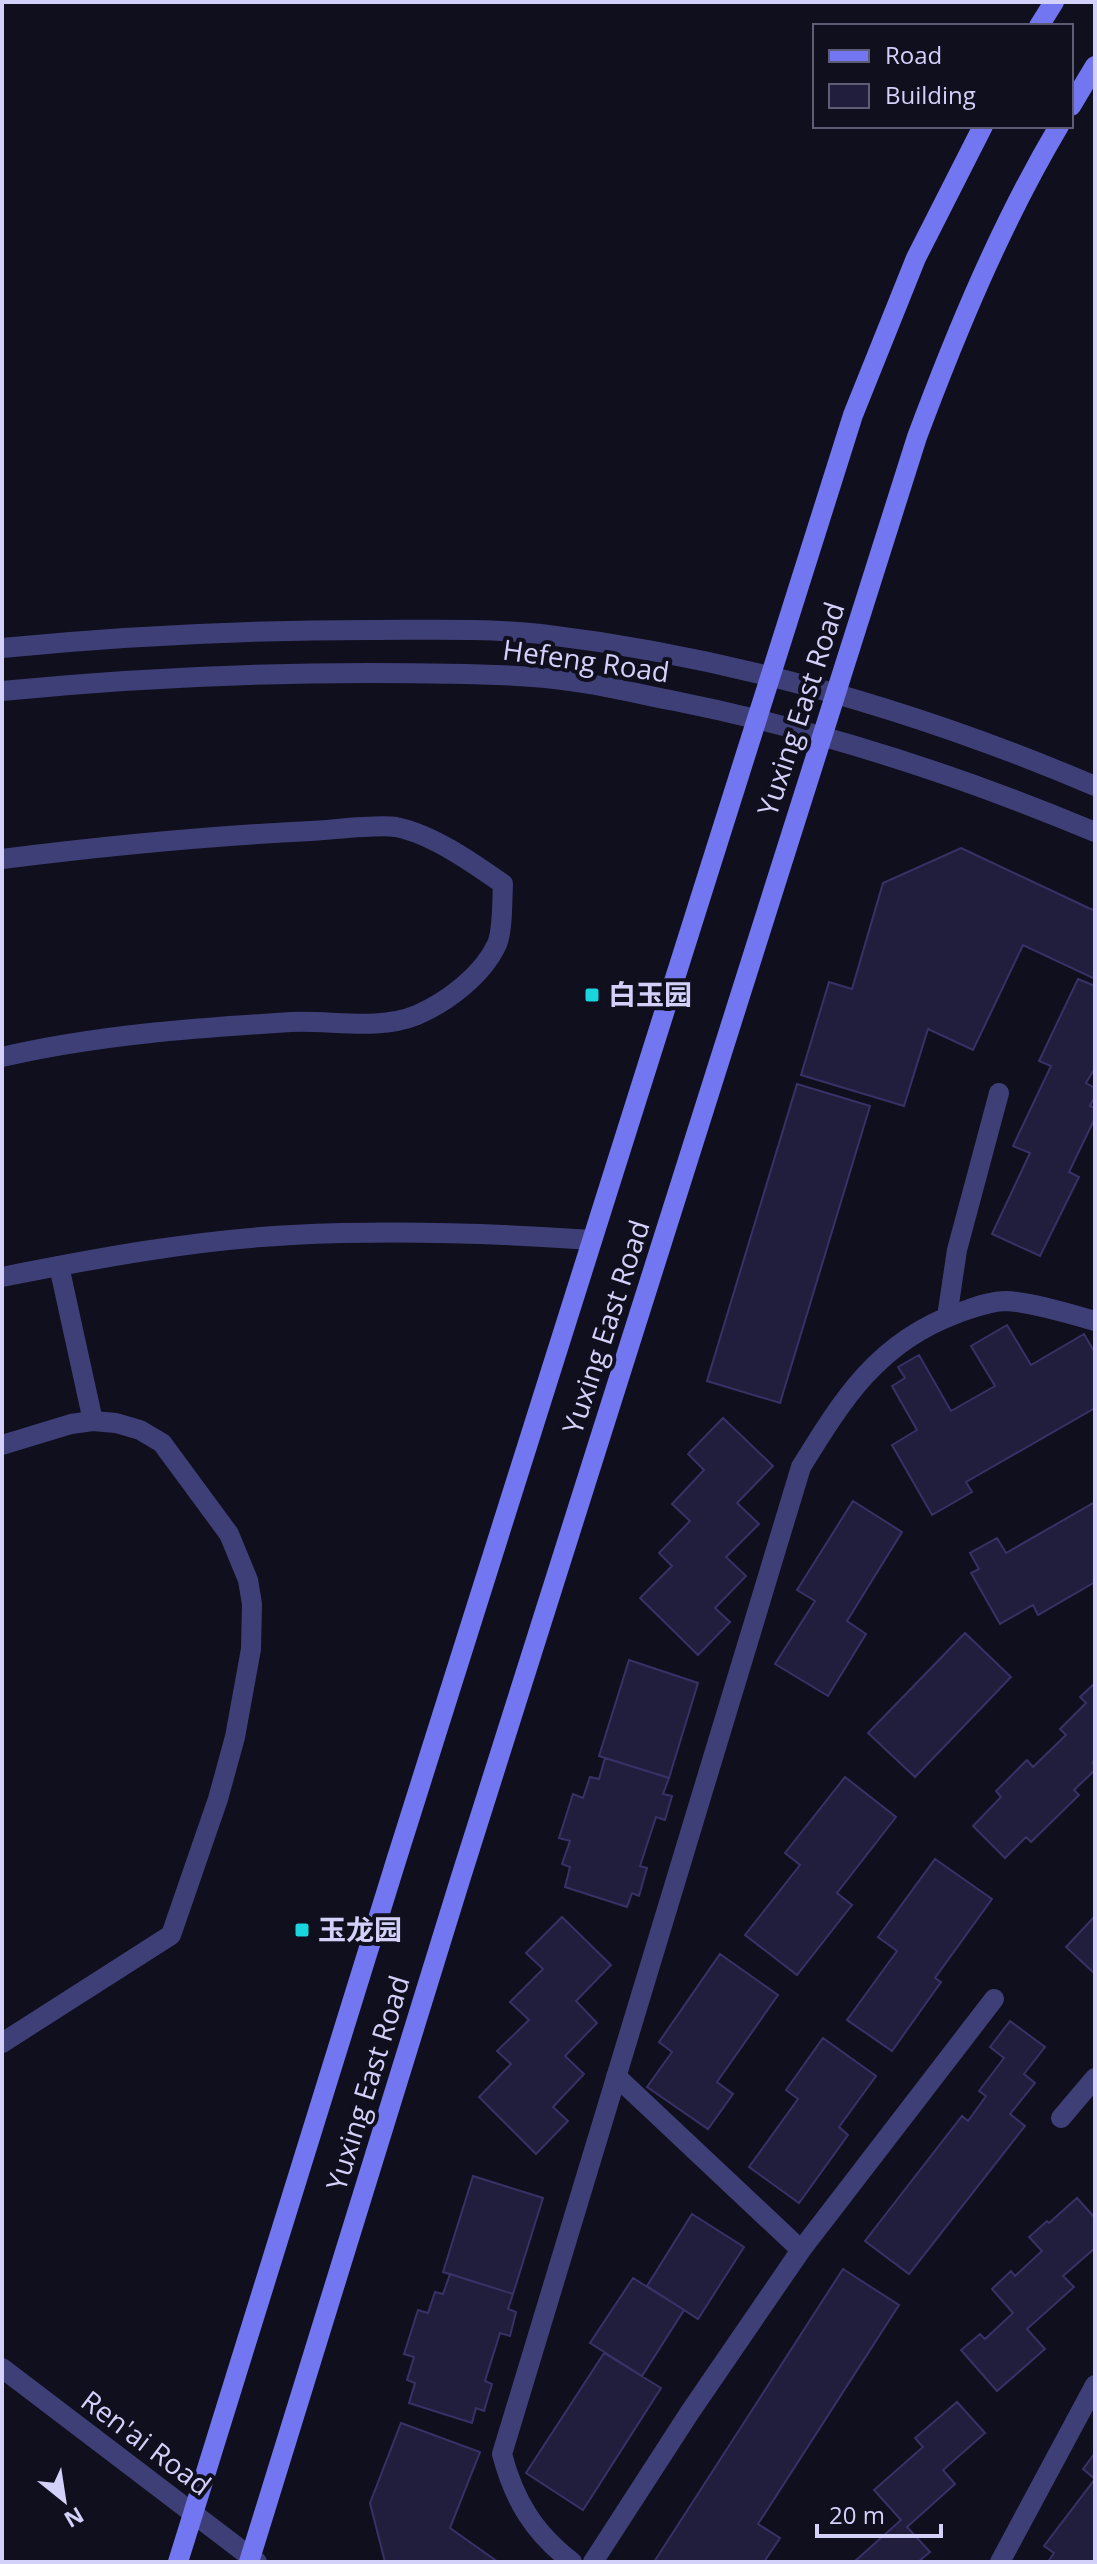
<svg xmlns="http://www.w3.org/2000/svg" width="1097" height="2564" font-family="'Open Sans','Noto Sans SC',sans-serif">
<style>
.building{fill:#211d3d;stroke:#393166;stroke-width:2}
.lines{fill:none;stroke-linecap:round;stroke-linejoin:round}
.service{stroke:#3f3f78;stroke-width:20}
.minor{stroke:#3f3f78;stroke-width:20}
.tertiary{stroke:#3f3f78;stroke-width:20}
.secondary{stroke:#7276f0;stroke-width:20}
.poi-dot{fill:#18d5de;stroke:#100f1e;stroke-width:3}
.labels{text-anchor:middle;stroke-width:8;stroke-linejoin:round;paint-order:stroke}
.street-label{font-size:28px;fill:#d3d1fa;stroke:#100f1e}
.poi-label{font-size:28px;font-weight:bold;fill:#d3d1fa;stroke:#100f1e;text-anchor:start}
</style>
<rect width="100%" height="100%" fill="#100f1e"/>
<path class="building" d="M 961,848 L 1095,911 L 1095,979 L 1023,945 L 973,1050 L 928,1029 L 904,1106 L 801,1075 L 829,982 L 852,989 L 883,883 Z
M 1078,979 L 1095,986 L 1095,1068 L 1086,1083 L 1095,1088 L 1095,1096 L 1090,1106 L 1095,1108 L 1095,1118 L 1069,1172 L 1079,1177 L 1040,1256 L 992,1234 L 1030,1153 L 1013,1146 L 1051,1066 L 1039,1061 Z
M 797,1084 L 870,1106 L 780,1403 L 707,1381 Z
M 1007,1325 L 1031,1365 L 1084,1334 L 1095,1353 L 1095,1408 L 966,1482 L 972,1492 L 932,1515 L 892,1445 L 917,1430 L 892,1386 L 905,1378 L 898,1367 L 919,1355 L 951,1411 L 995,1386 L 971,1346 Z
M 723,1418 L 773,1466 L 737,1503 L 759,1524 L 726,1557 L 746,1576 L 715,1608 L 730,1622 L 698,1655 L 640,1598 L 672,1566 L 659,1553 L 690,1521 L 672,1504 L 704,1470 L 688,1454 Z
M 853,1501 L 902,1532 L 847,1621 L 866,1634 L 828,1696 L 775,1664 L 815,1601 L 797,1590 Z
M 1095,1502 L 1095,1582 L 1038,1615 L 1033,1605 L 1000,1624 L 971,1573 L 979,1569 L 970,1553 L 997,1538 L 1006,1553 Z
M 965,1633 L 1011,1677 L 915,1777 L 868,1733 Z
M 629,1660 L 698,1683 L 669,1778 L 599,1756 Z
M 1095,1683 L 1095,1760 L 1093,1762 L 1095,1770 L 1074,1790 L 1079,1795 L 1031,1842 L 1026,1837 L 1005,1858 L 973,1826 L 1001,1797 L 996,1791 L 1027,1760 L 1033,1767 L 1066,1735 L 1060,1729 L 1086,1703 L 1080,1697 Z
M 605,1758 L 669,1778 L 663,1794 L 672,1796 L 665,1820 L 656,1817 L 640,1866 L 647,1868 L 639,1896 L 632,1893 L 627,1907 L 565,1887 L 570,1867 L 562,1864 L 570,1841 L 559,1838 L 573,1794 L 583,1798 L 590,1777 L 599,1779 Z
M 845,1777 L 896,1817 L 837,1893 L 852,1905 L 797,1975 L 745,1935 L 800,1865 L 785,1853 Z
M 935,1859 L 992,1899 L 935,1978 L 941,1982 L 892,2051 L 847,2020 L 897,1951 L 878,1937 Z
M 1095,1916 L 1095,1974 L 1066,1947 Z
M 562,1917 L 611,1965 L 576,2001 L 597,2023 L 565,2056 L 584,2074 L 553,2107 L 568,2121 L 536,2154 L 479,2097 L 511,2064 L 497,2051 L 529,2020 L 510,2002 L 543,1969 L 526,1953 Z
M 720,1954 L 778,1995 L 717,2082 L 733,2094 L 708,2129 L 647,2087 L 672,2052 L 659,2042 Z
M 1010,2021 L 1045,2047 L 1024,2074 L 1035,2083 L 1010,2114 L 1025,2126 L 909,2274 L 865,2241 L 962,2116 L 968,2121 L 986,2096 L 979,2091 L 1004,2058 L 990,2047 Z
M 823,2038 L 876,2076 L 839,2127 L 848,2135 L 799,2203 L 749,2167 L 798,2099 L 786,2090 Z
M 473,2176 L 543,2198 L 513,2294 L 443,2272 Z
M 1077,2198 L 1095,2218 L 1095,2248 L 1063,2276 L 1074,2287 L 1027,2329 L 1045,2349 L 997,2391 L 961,2350 L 980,2334 L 985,2339 L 1013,2313 L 992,2289 L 1011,2271 L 1015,2276 L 1042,2251 L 1029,2237 L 1047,2221 L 1049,2223 Z
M 692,2214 L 744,2247 L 698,2319 L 647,2286 Z
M 843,2269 L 899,2305 L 758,2524 L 780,2538 L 764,2562 L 654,2562 Z
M 450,2274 L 513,2294 L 508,2309 L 516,2312 L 510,2336 L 500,2333 L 485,2381 L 492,2384 L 484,2411 L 476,2408 L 472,2423 L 409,2403 L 415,2383 L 407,2380 L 414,2357 L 404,2354 L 418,2310 L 428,2313 L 435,2292 L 443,2294 Z
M 633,2278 L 684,2310 L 642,2376 L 590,2343 Z
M 604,2353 L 661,2388 L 583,2510 L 526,2473 Z
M 957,2402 L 985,2433 L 943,2470 L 955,2484 L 907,2527 L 930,2552 L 918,2562 L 854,2562 L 901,2520 L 874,2490 L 923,2447 L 915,2438 Z
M 401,2423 L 480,2452 L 450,2528 L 498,2562 L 385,2562 L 370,2503 Z
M 1095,2453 L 1095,2479 L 1083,2469 Z
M 1095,2479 L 1095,2562 L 1048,2562 L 1054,2553 L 1044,2546 Z"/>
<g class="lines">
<path class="service" d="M 2,859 C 105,846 207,836 311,831 C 332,830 377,824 396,827 C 432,834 473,863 503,884 C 502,899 503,930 497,944 C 483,975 447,1002 417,1015 C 378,1031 332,1020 291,1022 C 194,1028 97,1035 2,1057
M 59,1266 L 93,1421
M 947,1317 L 957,1250 L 999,1093
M 2,1445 L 71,1424 L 93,1421 L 116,1423 L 140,1430 L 162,1443 L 229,1534 L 248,1580 L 252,1604 L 251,1649 L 235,1737 L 218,1799 L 171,1935 L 2,2043
M 616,2076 L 801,2250
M 1061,2118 L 1095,2078
M 572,2562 C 534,2533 514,2500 502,2454 L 801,1467 C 843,1399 878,1342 958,1313 C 973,1308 990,1301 1006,1301 C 1031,1302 1070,1314 1095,1321
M 593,2562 L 690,2412 L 801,2250 L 994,1999
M 1000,2562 L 1095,2385"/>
<path class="minor" d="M 2,1277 C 98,1258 194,1240 292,1235 C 393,1230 492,1233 592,1240"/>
<path class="tertiary" d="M 2,648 C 125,636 248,630 371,630 C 427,630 486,628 541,634 C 731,657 919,711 1095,786
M 2,691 C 124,679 247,673 370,673 C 424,673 479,673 533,677 C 580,680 629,692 675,701 C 820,730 959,775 1095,832
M 2,2368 L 257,2562"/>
<path class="secondary" d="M 1039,26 L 1054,2
M 1071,106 L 1095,66
M 178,2562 L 396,1861 L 853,415 L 916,258 L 983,126
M 249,2562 L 460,1880 L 917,437 C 957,330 1001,224 1059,126"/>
</g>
<g class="poi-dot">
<rect x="584" y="987" width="16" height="16" rx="4"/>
<rect x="294" y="1922" width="16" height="16" rx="4"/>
</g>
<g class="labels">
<g class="street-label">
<text transform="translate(586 661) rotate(8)" y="10">Hefeng Road</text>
<text transform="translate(801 709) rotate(-72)" y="10">Yuxing East Road</text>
<text transform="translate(606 1327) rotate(-72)" y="10">Yuxing East Road</text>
<text transform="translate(368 2083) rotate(-73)" y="10">Yuxing East Road</text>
<text transform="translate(146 2443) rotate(37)" y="10">Ren'ai Road</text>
</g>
<g class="poi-label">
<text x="608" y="1005">白玉园</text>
<text x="318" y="1940">玉龙园</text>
</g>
</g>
<rect width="1097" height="2564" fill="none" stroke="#d3d1fa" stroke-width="8"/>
<rect x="813" y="24" width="260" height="104" fill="#100f1e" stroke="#5e5d76" stroke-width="2"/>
<rect x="829" y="50" width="40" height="12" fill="#7276f0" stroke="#5e5d76" stroke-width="2"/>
<text x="885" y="64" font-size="24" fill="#d3d1fa">Road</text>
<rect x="829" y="84" width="40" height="24" fill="#211d3d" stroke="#5e5d76" stroke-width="2"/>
<text x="885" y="104" font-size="24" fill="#d3d1fa">Building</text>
<g transform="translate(64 2500) rotate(150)" stroke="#100f1e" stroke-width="6" paint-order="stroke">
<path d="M0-6L14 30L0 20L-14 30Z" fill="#d3d1fa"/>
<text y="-12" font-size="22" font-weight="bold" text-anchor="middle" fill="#d3d1fa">N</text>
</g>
<path d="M817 2524v12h124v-12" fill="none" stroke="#d3d1fa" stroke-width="4"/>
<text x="829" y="2524" font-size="24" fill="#d3d1fa" stroke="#100f1e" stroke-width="6" paint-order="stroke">20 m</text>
</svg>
